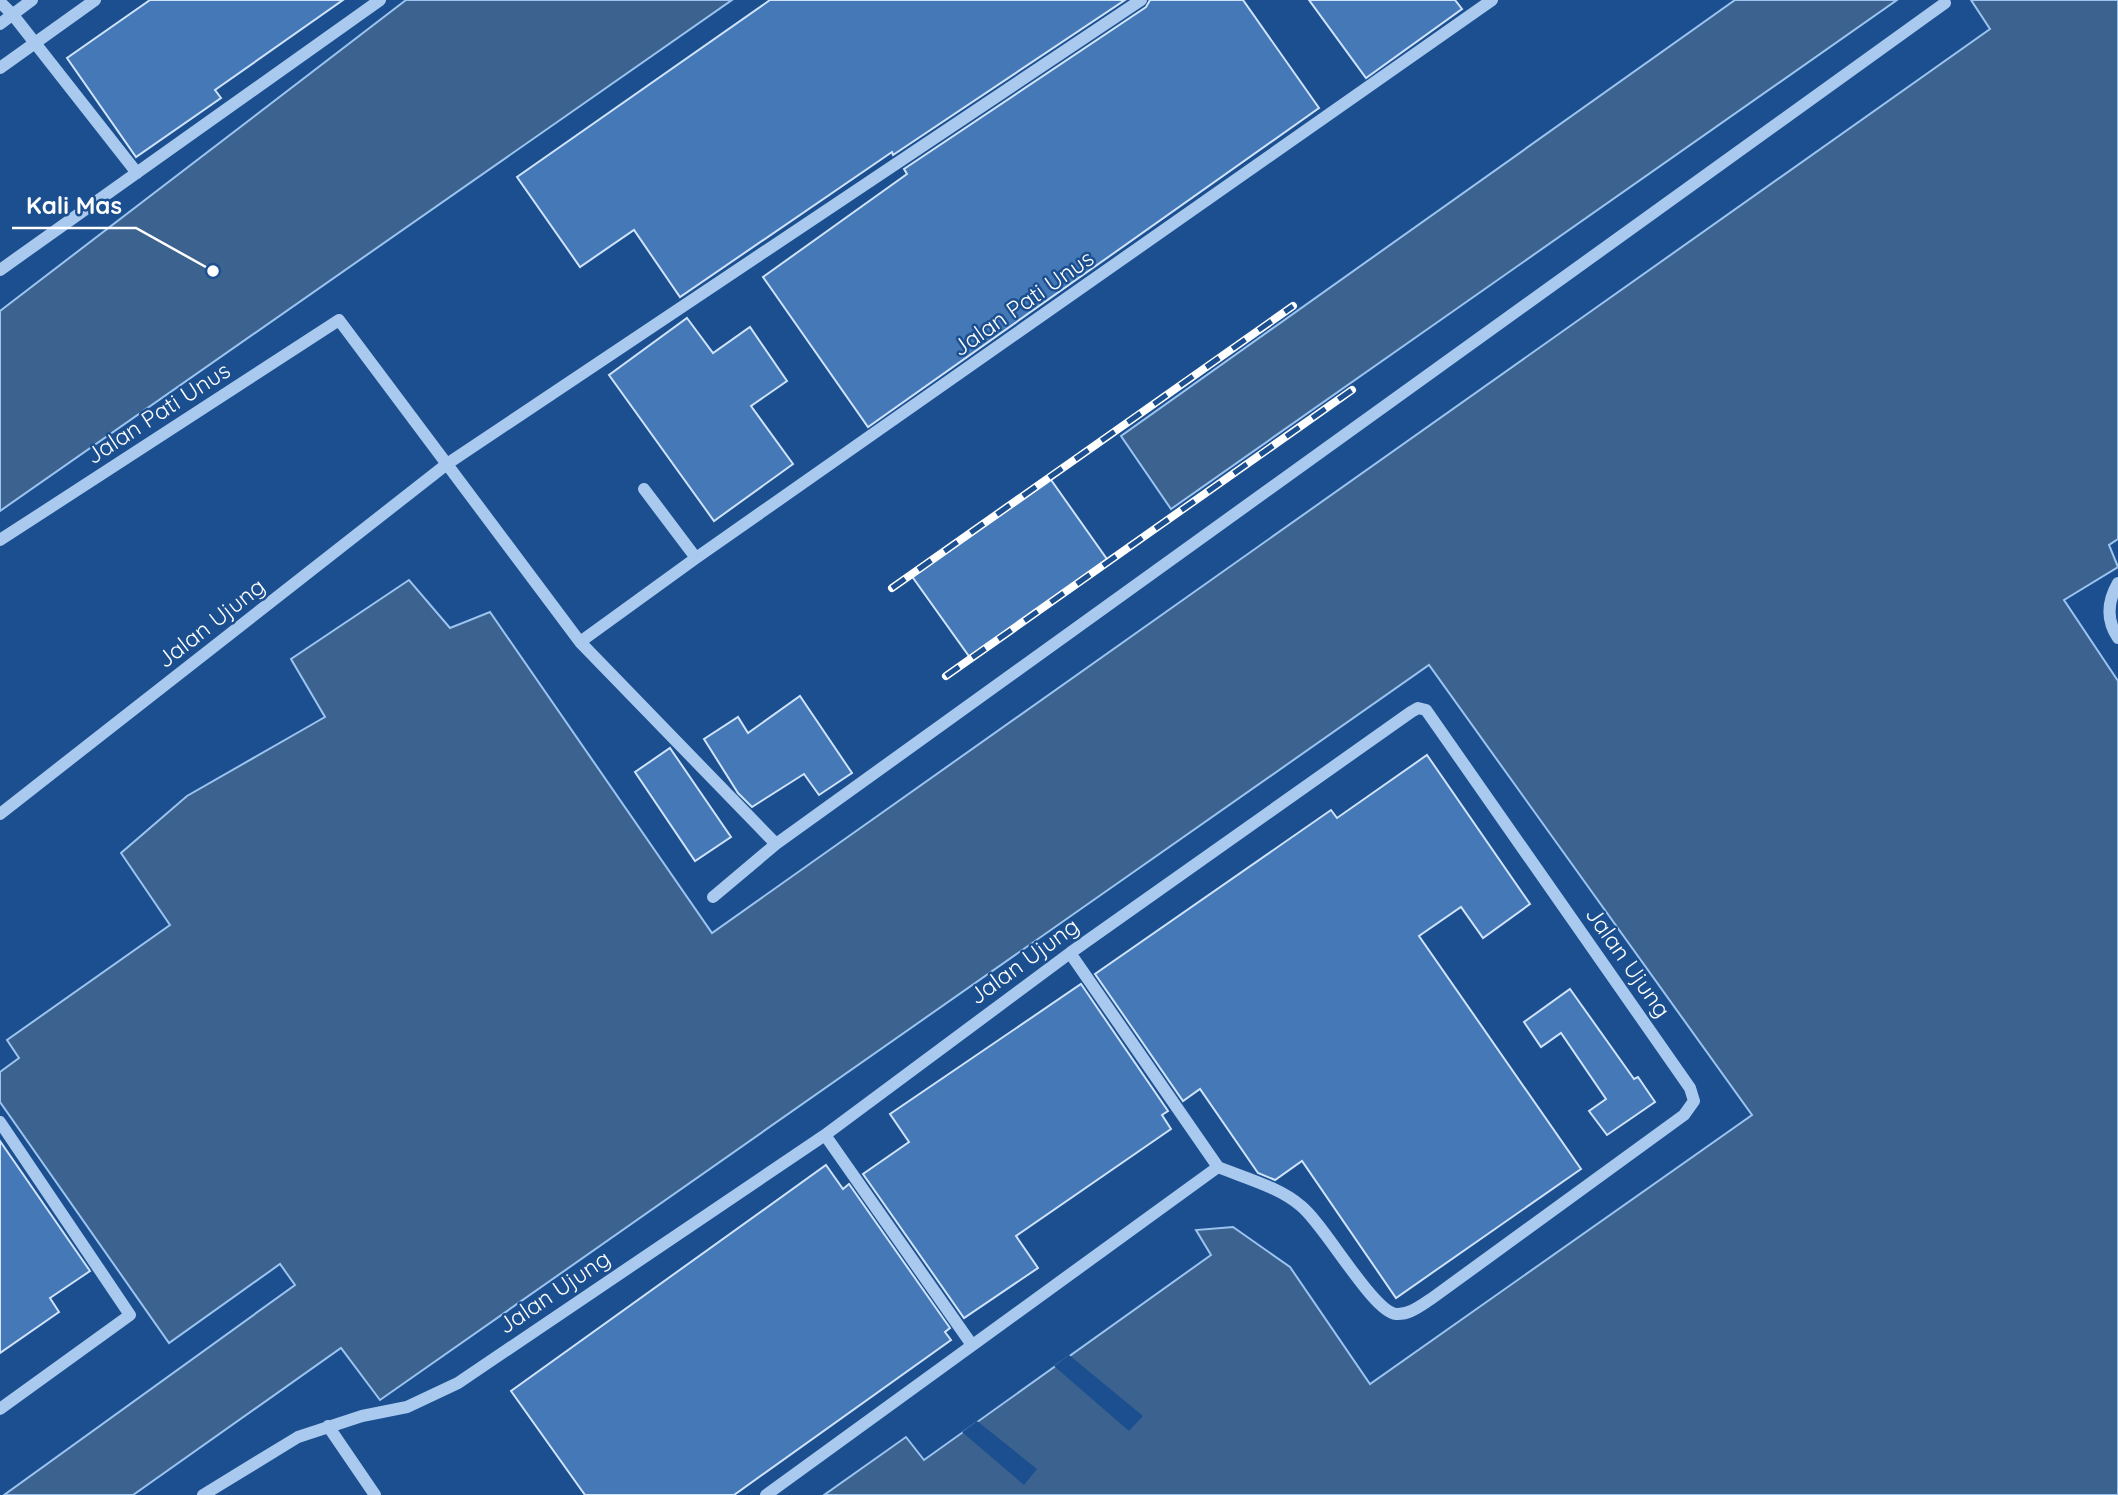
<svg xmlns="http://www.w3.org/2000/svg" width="2118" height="1495" font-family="Quicksand,sans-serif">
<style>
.water{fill:#3c6290;stroke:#9cc4f0;stroke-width:2}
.pier{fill:#1b4f8f}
.building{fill:#4478b7;stroke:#cfe3fa;stroke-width:2}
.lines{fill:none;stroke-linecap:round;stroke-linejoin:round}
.minor{stroke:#a9c9ee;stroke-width:12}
.rail-casing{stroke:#fff;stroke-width:8}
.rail{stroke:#1b4f8f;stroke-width:5;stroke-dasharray:16;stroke-linecap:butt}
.labels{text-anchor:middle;stroke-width:5;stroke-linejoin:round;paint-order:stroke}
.street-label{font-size:23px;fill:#fff;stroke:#1b4f8f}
.leader{fill:none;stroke:#fff;stroke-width:2.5}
.callout-dot{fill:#fff;stroke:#1b4f8f;stroke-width:2.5}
.callout-label{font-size:24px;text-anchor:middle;font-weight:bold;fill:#fff;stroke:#1b4f8f;stroke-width:5;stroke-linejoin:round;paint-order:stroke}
</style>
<rect width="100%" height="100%" fill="#1b4f8f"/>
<path class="water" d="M 406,0 L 732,0 L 0,511 L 0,311 Z
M 1735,0 L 1897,0 L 1171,509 L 1121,436 Z
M 1971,0 L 2118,0 L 2118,539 L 2109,545 L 2118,567 L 2064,600 L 2118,681 L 2118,1495 L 824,1495 L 906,1437 L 924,1460 L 1211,1255 L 1196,1230 L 1233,1227 L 1290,1267 L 1370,1384 L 1752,1115 L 1429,665 L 380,1400 L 341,1348 L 133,1495 L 4,1495 L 295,1285 L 280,1264 L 169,1343 L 0,1102 L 0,1072 L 19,1058 L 7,1040 L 170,925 L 121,853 L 187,796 L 325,717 L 291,659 L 409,580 L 450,628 L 490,612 L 712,933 L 1990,29 Z"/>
<path class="pier" d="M 1069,1355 L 1143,1416 L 1129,1431 L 1054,1366 Z
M 977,1421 L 1037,1469 L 1024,1485 L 962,1432 Z"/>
<path class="building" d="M 150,0 L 343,0 L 215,90 L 221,98 L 136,157 L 67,58 Z
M 770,0 L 1125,0 L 893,155 L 892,152 L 680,297 L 634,230 L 580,267 L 517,177 Z
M 1150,0 L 1243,0 L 1319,108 L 868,427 L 763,277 L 907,174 L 904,169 L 1146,7 Z
M 1309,0 L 1455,0 L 1462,9 L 1366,78 Z
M 687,318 L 713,353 L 750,327 L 787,381 L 751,406 L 793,464 L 714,521 L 609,375 Z
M 1049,477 L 1109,562 L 971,659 L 911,575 Z
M 800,696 L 852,773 L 819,795 L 804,774 L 752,807 L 738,793 L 704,739 L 738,717 L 748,733 Z
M 670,748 L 731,837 L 695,861 L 635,772 Z
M 1427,755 L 1530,904 L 1483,938 L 1461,907 L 1419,936 L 1581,1169 L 1396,1298 L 1302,1161 L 1275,1180 L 1258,1173 L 1200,1089 L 1183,1101 L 1095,974 L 1331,810 L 1337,818 Z
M 1081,984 L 1168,1111 L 1162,1115 L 1171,1129 L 1016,1236 L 1038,1268 L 964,1318 L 863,1174 L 909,1142 L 890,1114 Z
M 1570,989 L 1634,1079 L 1638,1077 L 1655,1102 L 1607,1135 L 1589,1111 L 1606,1099 L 1561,1033 L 1541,1047 L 1524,1022 Z
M 0,1141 L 90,1271 L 50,1298 L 59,1312 L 0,1353 Z
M 826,1165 L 843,1189 L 849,1184 L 950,1328 L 945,1332 L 951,1340 L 734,1495 L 585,1495 L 511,1391 Z"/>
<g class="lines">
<path class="minor" d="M 0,2 L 13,15 L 137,173
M 0,24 L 32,0
M 0,68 L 95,0
M 0,270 L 380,0
M 644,489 L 696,558
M 0,540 L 339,320 L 580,642 L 776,844 L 1945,3
M 2118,583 C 2107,602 2106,620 2118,638
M 580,642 L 696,558 L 1492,0
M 0,814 L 447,464 L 1141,0
M 713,897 L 776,844
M 1070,953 L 1218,1167
M 0,1122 L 130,1315 L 0,1409
M 328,1426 L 375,1495
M 203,1495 L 298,1437 L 362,1416 L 407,1407 L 458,1383 L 825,1135
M 766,1495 L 1218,1167 C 1245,1178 1279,1187 1301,1206 C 1324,1224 1373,1312 1396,1314 C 1409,1315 1420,1306 1431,1299 L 1684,1115 L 1694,1101 L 1690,1088 L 1426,710 L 1418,708 L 1411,712 L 1070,953 L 825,1135 L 972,1345"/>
<g class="rail-casing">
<path id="rail" d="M 892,588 L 1293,306
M 946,676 L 1352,390"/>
</g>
<use href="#rail" class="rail"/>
</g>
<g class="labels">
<g class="street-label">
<text transform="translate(1023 303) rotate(-35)" y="8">Jalan Pati Unus</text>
<text transform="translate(158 413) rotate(-33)" y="8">Jalan Pati Unus</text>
<text transform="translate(211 623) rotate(-38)" y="8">Jalan Ujung</text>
<text transform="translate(1024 961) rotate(-36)" y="8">Jalan Ujung</text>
<text transform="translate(1628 962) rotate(55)" y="8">Jalan Ujung</text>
<text transform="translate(554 1292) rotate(-34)" y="8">Jalan Ujung</text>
</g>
</g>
<path class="leader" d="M213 271L136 228H12"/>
<circle class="callout-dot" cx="213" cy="271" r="7"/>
<g class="callout-label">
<text x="74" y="214">Kali Mas</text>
</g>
</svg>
